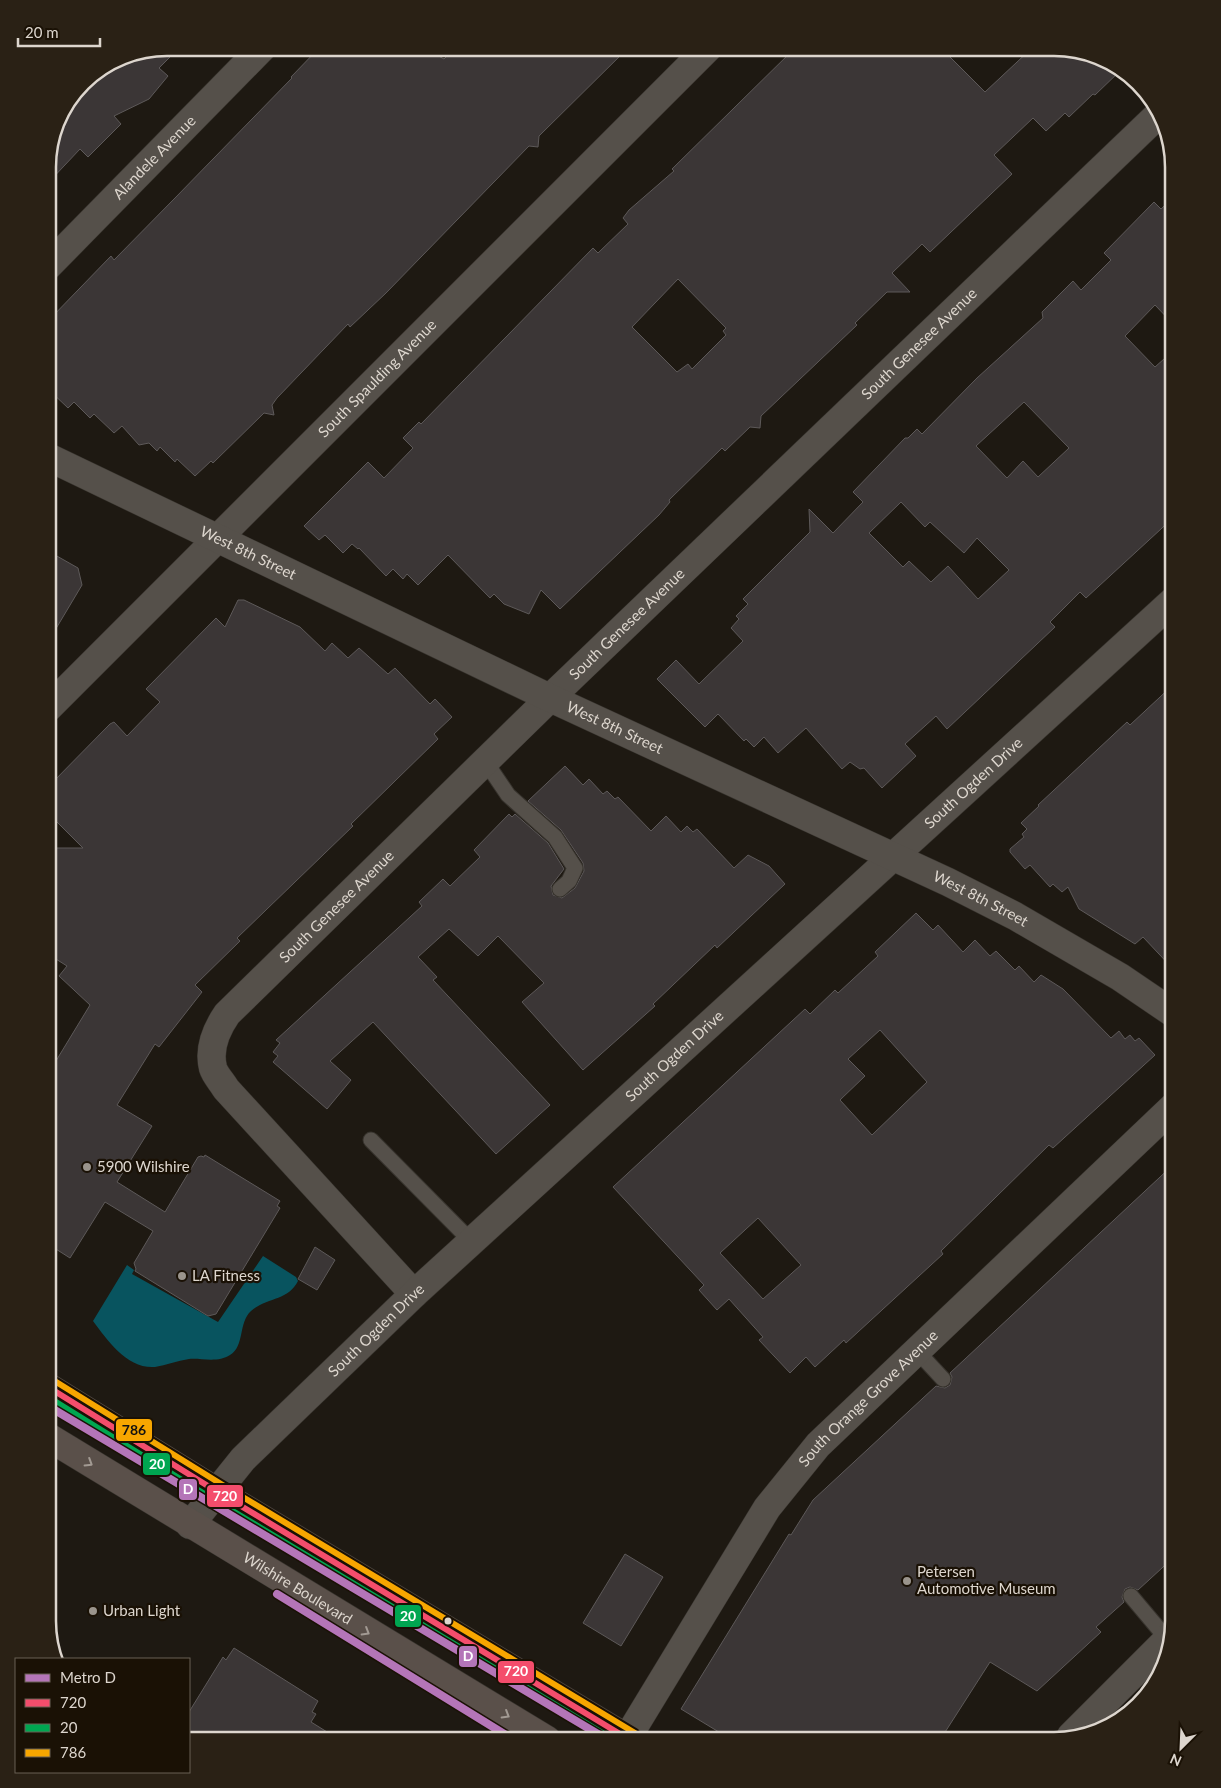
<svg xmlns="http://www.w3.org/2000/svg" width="1221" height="1788" font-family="Lato,sans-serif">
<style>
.water{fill:#08545f}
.building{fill:#3b3636;stroke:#5d5959;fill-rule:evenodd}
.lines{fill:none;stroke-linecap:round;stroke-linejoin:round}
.lane-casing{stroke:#37332d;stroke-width:17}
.street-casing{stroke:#37332d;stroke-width:29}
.secondary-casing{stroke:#37332d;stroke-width:29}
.primary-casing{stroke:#37332d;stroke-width:29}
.lane{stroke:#55504a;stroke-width:15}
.street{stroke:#55504a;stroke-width:28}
.secondary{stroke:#55504a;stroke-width:28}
.primary{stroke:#5a504a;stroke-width:28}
.bus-1-casing{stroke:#1a1105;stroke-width:10}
.bus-2-casing{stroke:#1a1105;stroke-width:10}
.bus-3-casing{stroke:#1a1105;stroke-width:10}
.bus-1{stroke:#f44d6c;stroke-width:6}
.bus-2{stroke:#00a651;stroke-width:6}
.bus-3{stroke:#f7a600;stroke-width:6}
.metro-1-casing{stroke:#1a1105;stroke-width:11}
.metro-1{stroke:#b475b8;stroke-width:8}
.oneway{stroke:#a29a93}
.poi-dot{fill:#9a948c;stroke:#1a1105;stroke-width:2}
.bus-dot{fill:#ddd6ce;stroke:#1a1105;stroke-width:2}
.labels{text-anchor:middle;stroke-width:4.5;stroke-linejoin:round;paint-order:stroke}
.street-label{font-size:15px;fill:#ddd6ce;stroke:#1a1105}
.poi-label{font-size:15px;fill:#ddd6ce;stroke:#1a1105;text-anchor:start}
.rim{fill:none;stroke:#ddd6ce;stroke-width:2.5}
.line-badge{stroke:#1a1105;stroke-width:2}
.badge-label{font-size:14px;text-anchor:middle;font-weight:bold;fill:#fff}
.pale-badge-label{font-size:14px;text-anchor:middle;font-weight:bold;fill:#111}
</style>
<rect width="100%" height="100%" fill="#1e1912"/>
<path class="water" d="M 263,1256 L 296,1277 L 298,1281 C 288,1301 267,1297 251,1311 C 238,1323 245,1346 230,1355 C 218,1363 202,1358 189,1359 C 177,1361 166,1365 155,1367 C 127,1369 108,1341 93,1321 L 127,1265 L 134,1270 L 132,1274 L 218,1322 Z"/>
<path class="building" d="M 167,48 L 179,48 L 159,68 L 168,76 L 149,99 L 114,116 L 121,124 L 88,157 L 80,149 L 48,183 L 48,160 L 57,121 L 83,82 L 122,56 Z
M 319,48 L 424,48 L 444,59 L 451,52 L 455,57 L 464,48 L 628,48 L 539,136 L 538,147 L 529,146 L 386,293 L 350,327 L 348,324 L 277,398 L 272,405 L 274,415 L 264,413 L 213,463 L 211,461 L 195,476 L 177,459 L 175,462 L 160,447 L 157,451 L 149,443 L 139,445 L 122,426 L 114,433 L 94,414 L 90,418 L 74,402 L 68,408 L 48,389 L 48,321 L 111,256 L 114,260 L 175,198 L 292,78 L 291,77 Z
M 795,48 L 941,48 L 985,92 L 1032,48 L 1061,48 L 1114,64 L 1121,70 L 1095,95 L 1093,94 L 1069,117 L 1065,113 L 1046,131 L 1033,118 L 994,155 L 1012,174 L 930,252 L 922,244 L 892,273 L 910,292 L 887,292 L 855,323 L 857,325 L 761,416 L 760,428 L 750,427 L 725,451 L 722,448 L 669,500 L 670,502 L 659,515 L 560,609 L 541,590 L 529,614 L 504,604 L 494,594 L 490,598 L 448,555 L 418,585 L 407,574 L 403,579 L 393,569 L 386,576 L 359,548 L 358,549 L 352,544 L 343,553 L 325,535 L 319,540 L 304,526 L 368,462 L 384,478 L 413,448 L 403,438 L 419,422 L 421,424 L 593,248 L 598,253 L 628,224 L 623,218 L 629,210 L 674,171 L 672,169 ZM 678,279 L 726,328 L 723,331 L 726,335 L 692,369 L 688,364 L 677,372 L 632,327 Z
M 1174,197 L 1174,325 L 1155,305 L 1125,336 L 1155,367 L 1174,350 L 1174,517 L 1086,598 L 1080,592 L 1050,622 L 1055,627 L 947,729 L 936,716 L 905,744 L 916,756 L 882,788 L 864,768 L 860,769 L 850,762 L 842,769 L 806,728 L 778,753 L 764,737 L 754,747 L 746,739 L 744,741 L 718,714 L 705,727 L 657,679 L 676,660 L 699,684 L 743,641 L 731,628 L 739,619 L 736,616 L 748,604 L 743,599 L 810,532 L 809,509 L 833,533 L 863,502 L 853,492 L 905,438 L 908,438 L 917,429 L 922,434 L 977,378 L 1043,318 L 1042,312 L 1073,281 L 1081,290 L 1111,260 L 1104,253 L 1154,202 L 1161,209 ZM 1024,402 L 1069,448 L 1038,477 L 1023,461 L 1007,478 L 976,446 ZM 901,502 L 925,527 L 930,522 L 964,553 L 977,538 L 1009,570 L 978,599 L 948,566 L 931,582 L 909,561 L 903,567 L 869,533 Z
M 48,551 L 78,568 L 82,585 L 48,642 Z
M 238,600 L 244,600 L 300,627 L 325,651 L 332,643 L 348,658 L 359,648 L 388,674 L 395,668 L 430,704 L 435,699 L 452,717 L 434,734 L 438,739 L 351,824 L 353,826 L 237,938 L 240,941 L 195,985 L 202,992 L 159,1047 L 155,1044 L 117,1105 L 152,1126 L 117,1182 L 165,1212 L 198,1157 L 201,1156 L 204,1157 L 205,1155 L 280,1201 L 277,1206 L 280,1208 L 216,1314 L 208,1316 L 135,1271 L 136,1269 L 134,1263 L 153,1231 L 105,1202 L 70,1258 L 48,1244 L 48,1074 L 90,1005 L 59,976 L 67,966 L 48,954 L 48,848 L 83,848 L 48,813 L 48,787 L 110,724 L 114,722 L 127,736 L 160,702 L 146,689 L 216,618 L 225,627 Z
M 1174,684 L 1174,970 L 1143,937 L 1135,944 L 1079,909 L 1068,887 L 1062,892 L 1053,884 L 1050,887 L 1030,865 L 1025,869 L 1010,852 L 1010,849 L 1024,837 L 1022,834 L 1027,829 L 1021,823 L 1039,806 L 1038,805 L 1127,722 L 1130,725 Z
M 565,766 L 583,785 L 589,779 L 603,794 L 607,791 L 615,799 L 618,797 L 651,831 L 666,816 L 681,832 L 687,826 L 693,832 L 697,829 L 734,868 L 748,855 L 769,866 L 785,884 L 717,948 L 715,945 L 653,1004 L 655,1006 L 583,1070 L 522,1002 L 544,983 L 498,936 L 478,956 L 449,929 L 418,957 L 437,977 L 433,980 L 550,1105 L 496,1154 L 373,1022 L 330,1061 L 351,1080 L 327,1109 L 273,1062 L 278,1056 L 273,1052 L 280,1043 L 276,1040 L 422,906 L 419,902 L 443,879 L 450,886 L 480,857 L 474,850 L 509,814 L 512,817 L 515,814 L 548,843 L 564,869 L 551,886 L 553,895 L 562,898 L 575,888 L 584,871 L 583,863 L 561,830 L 528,801 Z
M 916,913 L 933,930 L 938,925 L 963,952 L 975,940 L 990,956 L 996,951 L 1015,970 L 1019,966 L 1034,982 L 1041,975 L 1063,989 L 1111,1038 L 1119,1031 L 1125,1039 L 1130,1035 L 1135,1041 L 1139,1038 L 1155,1055 L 1053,1148 L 1049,1145 L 941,1251 L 943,1254 L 846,1343 L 844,1340 L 815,1367 L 806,1357 L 790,1373 L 759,1340 L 763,1337 L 729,1299 L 717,1310 L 699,1290 L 704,1285 L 613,1187 L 805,1009 L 810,1014 L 835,990 L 838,993 L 878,956 L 875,952 ZM 880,1030 L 927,1082 L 872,1135 L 840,1100 L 865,1076 L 848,1059 ZM 758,1218 L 801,1265 L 763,1299 L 720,1253 Z
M 1174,1164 L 1174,1557 L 1138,1590 L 1130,1587 L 1125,1589 L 1122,1597 L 1124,1602 L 1096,1627 L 1101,1632 L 1037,1691 L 990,1662 L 940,1740 L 732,1740 L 681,1709 L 789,1534 L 791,1535 L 813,1500 L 936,1386 L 945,1388 L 950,1385 L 952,1377 L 950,1373 Z
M 315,1247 L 335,1260 L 317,1290 L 298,1279 Z
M 625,1554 L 663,1577 L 621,1646 L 583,1623 Z
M 234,1648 L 318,1701 L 312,1712 L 316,1714 L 311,1722 L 340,1740 L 189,1740 L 189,1712 L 223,1657 L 226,1660 Z"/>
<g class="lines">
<g class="lane-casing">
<path id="lane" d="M 485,761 L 508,795 L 555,837 L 575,868 L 569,881 L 560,889
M 371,1140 L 471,1241
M 917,1351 L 943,1379
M 1131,1596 L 1168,1640"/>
</g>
<g class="street-casing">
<g id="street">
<path id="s1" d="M 48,266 L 262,48"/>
<path id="s2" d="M 48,708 L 708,48"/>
<path id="s3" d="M 414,1294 L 226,1089 C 222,1082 215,1075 213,1068 C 208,1048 216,1030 227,1014 L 550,698 L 1159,114"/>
<path id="s4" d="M 190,1525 L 243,1459 L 414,1294 L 1173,601"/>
<path id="s5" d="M 626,1740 L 767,1508 L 818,1445 L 1173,1107"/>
</g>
</g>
<g class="secondary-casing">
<g id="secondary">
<path id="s6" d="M 48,457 L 550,698 L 948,882 L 1015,916 L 1120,977 L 1173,1013"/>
<path d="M 1071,1736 L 1169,1638"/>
</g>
</g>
<g class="primary-casing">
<g id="primary">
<path d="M 48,1387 L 216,1491 L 630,1740"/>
<path id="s7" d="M 48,1437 L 547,1740"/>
</g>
</g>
<use href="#lane" class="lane"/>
<use href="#street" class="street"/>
<use href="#secondary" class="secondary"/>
<use href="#primary" class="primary"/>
<g class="bus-1-casing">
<path id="bus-1" d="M 48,1387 L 216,1491 L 630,1740"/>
</g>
<g class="bus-2-casing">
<path id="bus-2" d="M 48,1397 L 211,1498 L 614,1740"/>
</g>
<g class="bus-3-casing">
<path id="bus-3" d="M 53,1380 L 221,1484 L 635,1733"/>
</g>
<use href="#bus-1" class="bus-1"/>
<use href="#bus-2" class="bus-2"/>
<use href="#bus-3" class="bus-3"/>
<g class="metro-1-casing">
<path id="metro-1" d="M 48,1406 L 608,1740
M 277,1594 L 514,1740"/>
</g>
<use href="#metro-1" class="metro-1"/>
</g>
<defs><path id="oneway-chevron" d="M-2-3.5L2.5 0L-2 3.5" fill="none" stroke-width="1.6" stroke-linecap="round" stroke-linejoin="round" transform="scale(1.25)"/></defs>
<g class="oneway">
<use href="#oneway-chevron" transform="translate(89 1463) rotate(32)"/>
<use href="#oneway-chevron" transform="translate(366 1632) rotate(31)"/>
<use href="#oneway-chevron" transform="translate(506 1715) rotate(31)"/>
</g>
<g class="poi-dot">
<circle cx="87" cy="1167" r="5"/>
<circle cx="182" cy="1276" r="5"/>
<circle cx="907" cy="1581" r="5"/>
<circle cx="93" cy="1611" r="5"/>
</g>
<circle class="bus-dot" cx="448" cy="1621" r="4.5"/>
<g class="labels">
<g class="street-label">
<text dy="5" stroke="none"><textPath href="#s1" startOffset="152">Alandele Avenue</textPath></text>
<text dy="5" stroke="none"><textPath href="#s3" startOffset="1324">South Genesee Avenue</textPath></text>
<text dy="5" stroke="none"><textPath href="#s2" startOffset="466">South Spaulding Avenue</textPath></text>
<text dy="5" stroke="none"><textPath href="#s6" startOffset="222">West 8th Street</textPath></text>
<text dy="5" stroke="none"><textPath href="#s3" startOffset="919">South Genesee Avenue</textPath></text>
<text dy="5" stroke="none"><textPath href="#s6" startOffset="628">West 8th Street</textPath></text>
<text dy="5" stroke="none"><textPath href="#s4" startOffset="1080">South Ogden Drive</textPath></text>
<text dy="5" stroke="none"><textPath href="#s6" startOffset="1032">West 8th Street</textPath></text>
<text dy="5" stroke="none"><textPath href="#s3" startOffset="514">South Genesee Avenue</textPath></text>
<text dy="5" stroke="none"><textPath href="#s4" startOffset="675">South Ogden Drive</textPath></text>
<text dy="5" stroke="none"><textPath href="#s4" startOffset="270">South Ogden Drive</textPath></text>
<text dy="5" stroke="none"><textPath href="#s5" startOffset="421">South Orange Grove Avenue</textPath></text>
<text dy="5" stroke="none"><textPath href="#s7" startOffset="292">Wilshire Boulevard</textPath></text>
</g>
<g class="poi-label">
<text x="97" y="1172">5900 Wilshire</text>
<text x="192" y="1281">LA Fitness</text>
<text x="917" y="1577">Petersen<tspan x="917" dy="17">Automotive Museum</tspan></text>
<text x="103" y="1616">Urban Light</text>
</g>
</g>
<path d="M0 0H1221V1788H0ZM167 56H1054A111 111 0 0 1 1165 167V1621A111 111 0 0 1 1054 1732H167A111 111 0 0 1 56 1621V167A111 111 0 0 1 167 56Z" fill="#2a2115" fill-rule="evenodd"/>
<path class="rim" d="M167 56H1054A111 111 0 0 1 1165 167V1621A111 111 0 0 1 1054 1732H167A111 111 0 0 1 56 1621V167A111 111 0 0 1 167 56Z"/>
<g class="line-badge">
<rect x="115" y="1418" width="38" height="24" rx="5" fill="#f7a600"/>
<rect x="142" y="1452" width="29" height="24" rx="5" fill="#00a651"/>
<rect x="178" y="1478" width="20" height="23" rx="5" fill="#b475b8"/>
<rect x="206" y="1484" width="38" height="24" rx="5" fill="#f44d6c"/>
<rect x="394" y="1604" width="28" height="24" rx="5" fill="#00a651"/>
<rect x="458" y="1645" width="20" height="23" rx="5" fill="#b475b8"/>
<rect x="497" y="1660" width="38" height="24" rx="5" fill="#f44d6c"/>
</g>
<g class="badge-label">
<text x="157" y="1469">20</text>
<text x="188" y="1494">D</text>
<text x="225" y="1501">720</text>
<text x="408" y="1621">20</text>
<text x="468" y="1661">D</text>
<text x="516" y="1676">720</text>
</g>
<g class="pale-badge-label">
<text x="134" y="1435">786</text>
</g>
<rect x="15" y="1658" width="175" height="115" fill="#1a1105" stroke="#686055"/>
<rect x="25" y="1674" width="25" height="8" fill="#b475b8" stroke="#686055"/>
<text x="60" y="1683" font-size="15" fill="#ddd6ce">Metro D</text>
<rect x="25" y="1699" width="25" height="8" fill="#f44d6c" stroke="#686055"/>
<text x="60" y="1708" font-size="15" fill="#ddd6ce">720</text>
<rect x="25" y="1724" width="25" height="8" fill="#00a651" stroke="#686055"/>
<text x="60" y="1733" font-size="15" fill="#ddd6ce">20</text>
<rect x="25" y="1749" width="25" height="8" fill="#f7a600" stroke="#686055"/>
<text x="60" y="1758" font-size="15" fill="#ddd6ce">786</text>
<g transform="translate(1181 1748) rotate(204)" stroke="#1a1105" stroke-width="4" paint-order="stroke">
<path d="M0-4L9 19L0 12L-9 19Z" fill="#ddd6ce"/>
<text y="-8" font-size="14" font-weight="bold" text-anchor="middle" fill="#ddd6ce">N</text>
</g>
<path d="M18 38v8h82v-8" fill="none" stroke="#ddd6ce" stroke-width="2.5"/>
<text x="25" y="38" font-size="15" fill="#ddd6ce" stroke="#1a1105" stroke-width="4" paint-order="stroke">20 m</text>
</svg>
